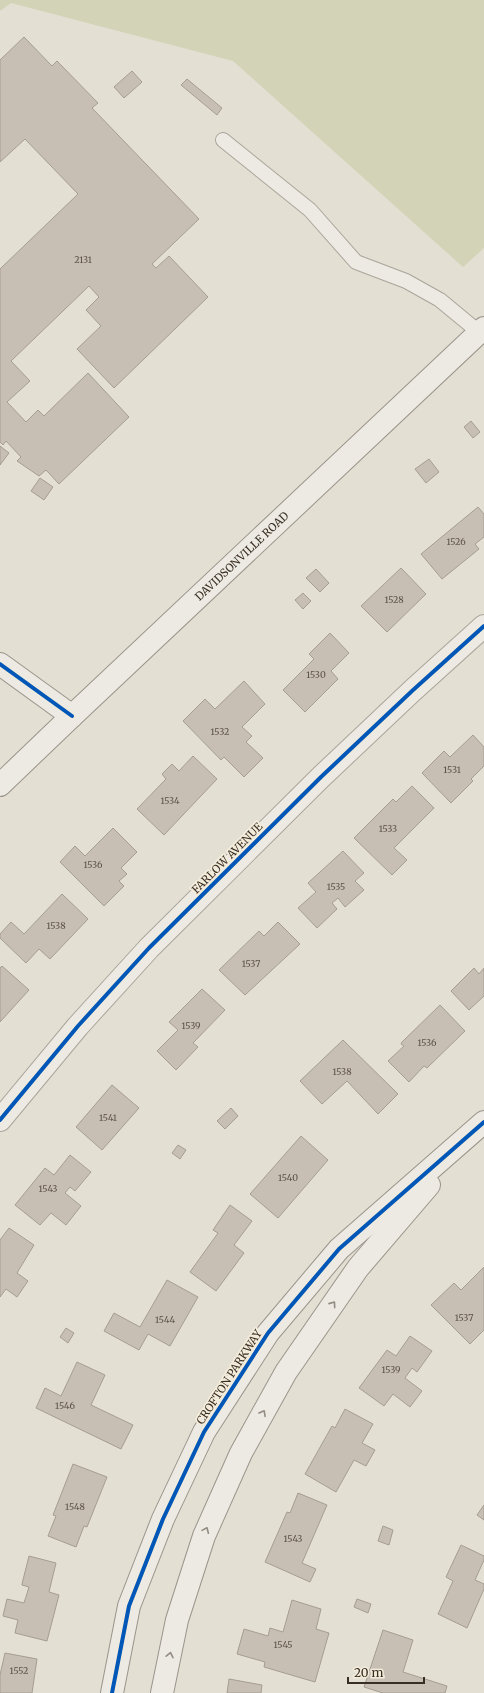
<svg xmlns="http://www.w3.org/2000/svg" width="484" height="1693" font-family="Merriweather,serif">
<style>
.green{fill:#d2d3b7}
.building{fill:#c8bfb4;stroke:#a59c92}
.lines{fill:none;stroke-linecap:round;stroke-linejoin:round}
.lane-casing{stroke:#aaa59b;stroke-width:16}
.street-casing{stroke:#aaa59b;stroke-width:24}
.secondary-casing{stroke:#9a948b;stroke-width:24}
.lane{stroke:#edeae3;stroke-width:14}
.street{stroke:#edeae3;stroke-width:22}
.secondary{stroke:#edeae3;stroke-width:22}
.cycleway-casing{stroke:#f3ecdb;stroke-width:6}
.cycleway{stroke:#0057b8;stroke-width:4}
.oneway{stroke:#938c83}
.labels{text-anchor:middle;stroke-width:3.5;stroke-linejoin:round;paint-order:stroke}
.number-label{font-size:9px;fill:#5d5247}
.street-label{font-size:11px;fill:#392e23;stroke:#f3ecdb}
</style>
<rect width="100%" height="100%" fill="#e4dfd3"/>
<path class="green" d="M 0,0 L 484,0 L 484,248 L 463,267 L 233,61 L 11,3 L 0,11 Z"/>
<path class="building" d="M 24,37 L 52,66 L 57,61 L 98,103 L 92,108 L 199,219 L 152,264 L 156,268 L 169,256 L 208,297 L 114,388 L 77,349 L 101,326 L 86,310 L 99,297 L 89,286 L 11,361 L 30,381 L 7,402 L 26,422 L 38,410 L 44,416 L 88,373 L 129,417 L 59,484 L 46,470 L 39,476 L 17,461 L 21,457 L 6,441 L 3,445 L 0,442 L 0,269 L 78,194 L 25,139 L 0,162 L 0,60 Z
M 132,71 L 142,82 L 124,98 L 114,87 Z
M 187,79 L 222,108 L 217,115 L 181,85 Z
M 471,421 L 480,432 L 473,438 L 464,427 Z
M 0,446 L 9,453 L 0,465 Z
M 429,459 L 439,472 L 426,483 L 415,469 Z
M 40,478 L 53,487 L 44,500 L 31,491 Z
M 478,507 L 484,514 L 484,537 L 475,544 L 479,549 L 442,579 L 421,554 Z
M 401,568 L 426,594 L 387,632 L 361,606 Z
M 316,569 L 329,583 L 320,592 L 306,578 Z
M 303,593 L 311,601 L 303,609 L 295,600 Z
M 330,633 L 349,653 L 331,671 L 338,679 L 305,712 L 283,690 L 314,659 L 309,654 Z
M 244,681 L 265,704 L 242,727 L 252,736 L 246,742 L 263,758 L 244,777 L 224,757 L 221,760 L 183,721 L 205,699 L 215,709 Z
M 473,735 L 484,747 L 484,766 L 471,779 L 473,781 L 451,803 L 422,773 L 444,751 L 450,757 Z
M 193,756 L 217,779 L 164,835 L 137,809 L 166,779 L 162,774 L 172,764 L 179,771 Z
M 412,786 L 434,808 L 394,848 L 407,860 L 392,875 L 354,838 L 393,799 L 396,802 Z
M 113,828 L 137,852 L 121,868 L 127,874 L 119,881 L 124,886 L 104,906 L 60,862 L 75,846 L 85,856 Z
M 343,851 L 364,873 L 355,881 L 364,890 L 345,907 L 338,898 L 332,903 L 337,909 L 317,928 L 298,908 L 316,892 L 308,883 Z
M 62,894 L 88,919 L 50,959 L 39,949 L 26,963 L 0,938 L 0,934 L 11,922 L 24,934 Z
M 278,922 L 300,944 L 245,995 L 219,970 L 259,931 L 264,936 Z
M 2,966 L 29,990 L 0,1022 L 0,968 Z
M 474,968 L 479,974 L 484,968 L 484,996 L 469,1010 L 451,991 Z
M 202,989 L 225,1010 L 193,1043 L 198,1047 L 176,1070 L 157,1051 L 178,1030 L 169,1022 Z
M 440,1005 L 465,1031 L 427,1068 L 424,1066 L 409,1082 L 388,1061 L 404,1046 L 401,1044 L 402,1042 Z
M 343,1040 L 398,1094 L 378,1114 L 347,1081 L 322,1104 L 300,1081 Z
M 112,1085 L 139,1108 L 102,1150 L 76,1127 Z
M 231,1108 L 238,1116 L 225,1129 L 217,1121 Z
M 301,1136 L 328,1160 L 278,1218 L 250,1194 Z
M 178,1145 L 186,1150 L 180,1159 L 172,1153 Z
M 70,1155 L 91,1172 L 75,1191 L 70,1187 L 65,1193 L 81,1206 L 66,1225 L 51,1213 L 40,1225 L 15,1205 L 45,1168 L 54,1175 Z
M 230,1205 L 252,1221 L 234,1245 L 244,1253 L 216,1291 L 190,1272 L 218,1233 L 213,1230 Z
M 9,1228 L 34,1245 L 17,1273 L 28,1281 L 17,1297 L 6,1289 L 0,1297 L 0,1240 Z
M 484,1267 L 484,1330 L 470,1344 L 431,1305 L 454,1283 L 461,1290 Z
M 167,1280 L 198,1297 L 170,1346 L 148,1334 L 139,1350 L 104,1331 L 114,1313 L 140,1327 Z
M 66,1328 L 74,1333 L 68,1343 L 60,1337 Z
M 410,1336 L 432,1351 L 417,1372 L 412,1368 L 405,1378 L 422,1391 L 410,1407 L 393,1394 L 384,1406 L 359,1388 L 387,1350 L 396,1356 Z
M 77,1362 L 105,1375 L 91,1405 L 133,1425 L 121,1449 L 36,1408 L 45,1388 L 61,1396 Z
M 345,1409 L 373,1424 L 362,1443 L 375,1450 L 366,1466 L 354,1460 L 336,1492 L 305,1474 L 332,1426 L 335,1428 Z
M 73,1464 L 107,1477 L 87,1527 L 84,1526 L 76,1547 L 48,1536 L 56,1516 L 53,1515 Z
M 298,1493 L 327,1505 L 302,1563 L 316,1569 L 310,1582 L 265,1562 L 287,1512 L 290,1513 Z
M 484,1505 L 484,1520 L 477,1515 Z
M 383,1526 L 393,1530 L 389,1545 L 378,1541 Z
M 461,1545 L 484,1556 L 484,1560 L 475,1580 L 484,1584 L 484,1589 L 467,1628 L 438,1614 L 453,1581 L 446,1577 Z
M 29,1556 L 56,1563 L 49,1592 L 59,1595 L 47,1641 L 15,1633 L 18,1620 L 3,1616 L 7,1599 L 24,1603 L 29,1587 L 22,1585 L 22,1584 Z
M 357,1599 L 371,1604 L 368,1613 L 354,1607 Z
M 292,1600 L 321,1609 L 316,1629 L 329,1633 L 315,1682 L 264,1667 L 265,1662 L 237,1654 L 244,1629 L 268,1636 L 270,1628 L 283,1632 Z
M 383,1630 L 413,1640 L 403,1672 L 447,1686 L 445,1693 L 383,1693 L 364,1687 Z
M 5,1653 L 37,1659 L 32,1693 L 0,1693 L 0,1675 Z
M 229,1679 L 262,1685 L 261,1693 L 227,1693 Z"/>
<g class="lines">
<g class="lane-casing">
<path id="lane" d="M 223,140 L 310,210 L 356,262 L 406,281 L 440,300 L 480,333"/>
</g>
<g class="street-casing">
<path id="street" d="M 0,1120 L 78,1026 L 149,948 L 321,777 L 412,691 L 484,626"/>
</g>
<g class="secondary-casing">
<g id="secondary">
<path d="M 0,664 L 72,716"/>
<path id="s1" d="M 0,785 L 72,716 L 484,328"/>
<path d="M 112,1693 L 129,1606 L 163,1519 L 204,1432 L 268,1333 L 339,1249 L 484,1122"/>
<path d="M 162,1693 L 177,1620 L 204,1536 L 241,1453 L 286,1372 L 358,1268 L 429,1185"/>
</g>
</g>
<use href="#lane" class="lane"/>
<use href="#street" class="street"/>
<use href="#secondary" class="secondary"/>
<g class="cycleway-casing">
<path id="cycleway" d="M 0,664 L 72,716
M 0,1120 L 78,1026 L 149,948 L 321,777 L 412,691 L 484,626
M 112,1693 L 129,1606 L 163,1519 L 204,1432 L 268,1333 L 339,1249 L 484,1122"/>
</g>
<use href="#cycleway" class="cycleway"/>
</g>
<defs><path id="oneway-chevron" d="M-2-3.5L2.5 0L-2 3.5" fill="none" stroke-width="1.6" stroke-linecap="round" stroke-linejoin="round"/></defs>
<g class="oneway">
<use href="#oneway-chevron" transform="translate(333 1304) rotate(-55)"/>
<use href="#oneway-chevron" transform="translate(263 1413) rotate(-61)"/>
<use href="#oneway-chevron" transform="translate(206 1530) rotate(-66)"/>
<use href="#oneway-chevron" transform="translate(170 1655) rotate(-78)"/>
</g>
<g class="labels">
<g class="number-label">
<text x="83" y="263">2131</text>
<text x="456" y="545">1526</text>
<text x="394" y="603">1528</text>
<text x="316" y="678">1530</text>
<text x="220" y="735">1532</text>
<text x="452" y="773">1531</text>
<text x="170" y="804">1534</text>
<text x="388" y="832">1533</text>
<text x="93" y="868">1536</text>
<text x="336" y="890">1535</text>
<text x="56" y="929">1538</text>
<text x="251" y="967">1537</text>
<text x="191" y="1029">1539</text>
<text x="427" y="1046">1536</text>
<text x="342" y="1075">1538</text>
<text x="108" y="1121">1541</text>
<text x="288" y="1181">1540</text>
<text x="48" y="1192">1543</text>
<text x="464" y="1321">1537</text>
<text x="165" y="1323">1544</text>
<text x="391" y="1373">1539</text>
<text x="65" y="1409">1546</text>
<text x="75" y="1510">1548</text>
<text x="293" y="1542">1543</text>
<text x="283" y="1648">1545</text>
<text x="19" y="1674">1552</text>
</g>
<g class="street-label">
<text dy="4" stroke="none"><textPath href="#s1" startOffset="333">DAVIDSONVILLE ROAD</textPath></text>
<text transform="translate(227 858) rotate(-45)" y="4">FARLOW AVENUE</text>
<text transform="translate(229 1377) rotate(-57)" y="4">CROFTON PARKWAY</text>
</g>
</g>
<path d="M348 1677v6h76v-6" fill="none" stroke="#392e23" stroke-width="2"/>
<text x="354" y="1677" font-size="12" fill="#392e23" stroke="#f3ecdb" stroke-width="3" paint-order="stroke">20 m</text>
</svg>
